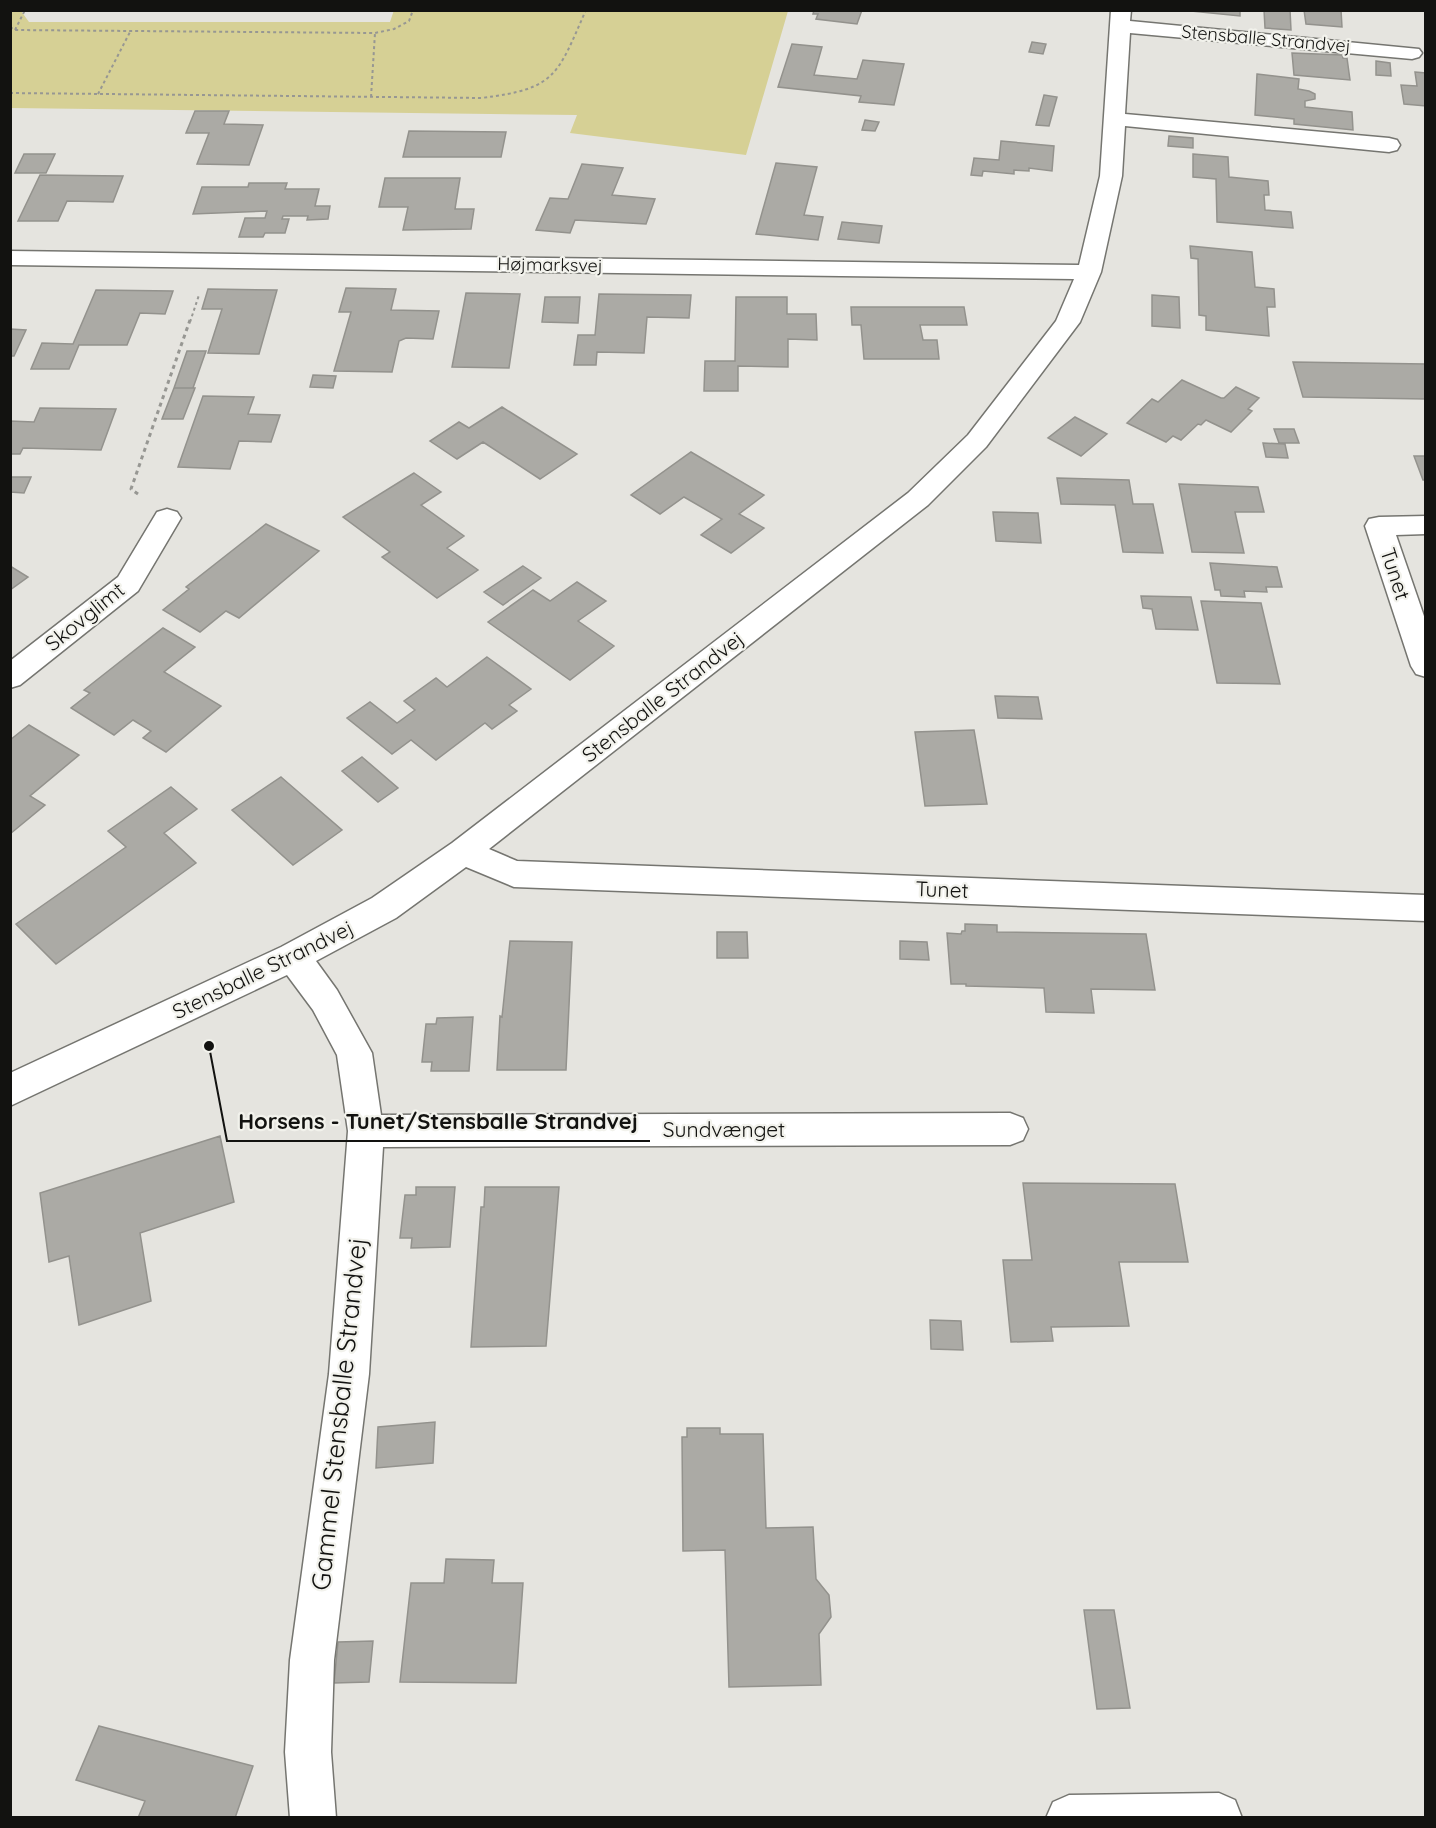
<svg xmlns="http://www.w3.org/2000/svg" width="1436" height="1828" font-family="Quicksand,sans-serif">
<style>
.green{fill:#d6d095}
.building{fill:#abaaa5;stroke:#93928d;stroke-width:1.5}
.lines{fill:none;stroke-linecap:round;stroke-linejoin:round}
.minor-casing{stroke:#757570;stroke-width:3}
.path-far1{stroke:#979793;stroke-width:2;stroke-dasharray:3 3;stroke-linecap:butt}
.path{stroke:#979793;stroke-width:3;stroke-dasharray:4 4;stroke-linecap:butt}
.minor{fill:#fff;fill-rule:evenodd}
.labels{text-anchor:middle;stroke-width:4.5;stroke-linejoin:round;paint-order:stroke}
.far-street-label{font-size:18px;fill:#121210;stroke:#f2f2ec}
.street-label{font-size:21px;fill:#121210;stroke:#f2f2ec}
.near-street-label{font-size:26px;fill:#121210;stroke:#f2f2ec}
.leader{fill:none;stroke:#121210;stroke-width:2}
.callout-dot{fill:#121210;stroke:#f2f2ec;stroke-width:2}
.callout-label{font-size:22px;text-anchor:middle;font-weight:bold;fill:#121210;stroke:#f2f2ec;stroke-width:4.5;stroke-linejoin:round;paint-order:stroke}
</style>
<rect width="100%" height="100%" fill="#e5e4df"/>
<path class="green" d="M 394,10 L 788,11 L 746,155 L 570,133 L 577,115 L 11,108 L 11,11 L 21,11 L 29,22 L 390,22 Z"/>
<path class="building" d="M 814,10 L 862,10 L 857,24 L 816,19 L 818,14 L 813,14 Z
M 1181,10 L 1240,10 L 1240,16 Z
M 1264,10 L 1290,10 L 1291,30 L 1265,28 Z
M 1304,10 L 1341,10 L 1342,27 L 1306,24 Z
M 1032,42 L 1046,44 L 1043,54 L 1029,52 Z
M 792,44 L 822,47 L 814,75 L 857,79 L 863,60 L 904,64 L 894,105 L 859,102 L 861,96 L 778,87 Z
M 1292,53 L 1342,55 L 1343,58 L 1347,58 L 1350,80 L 1294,75 Z
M 1376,61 L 1390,63 L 1391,76 L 1376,75 Z
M 1415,72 L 1426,73 L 1426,106 L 1404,104 L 1401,85 L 1417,86 Z
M 1257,74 L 1299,79 L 1298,89 L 1309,91 L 1315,94 L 1315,99 L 1305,101 L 1305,107 L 1352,112 L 1353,130 L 1294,124 L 1294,119 L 1255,115 Z
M 1044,95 L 1057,97 L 1049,126 L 1036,125 Z
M 195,111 L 229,111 L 224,124 L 263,125 L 249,165 L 197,164 L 209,133 L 186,133 Z
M 865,120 L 879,122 L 875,131 L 862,130 Z
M 409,131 L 506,132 L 501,157 L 403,157 Z
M 1169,136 L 1193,138 L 1193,148 L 1168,146 Z
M 1001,141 L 1054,146 L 1052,171 L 1029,168 L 1029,171 L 1014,170 L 1014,174 L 983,171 L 982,176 L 971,175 L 974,158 L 999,160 Z
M 24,154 L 55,154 L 46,173 L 15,173 Z
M 1193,154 L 1228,157 L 1229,177 L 1268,181 L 1269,195 L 1264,195 L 1265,210 L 1291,212 L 1293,228 L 1217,222 L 1216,179 L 1193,177 Z
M 776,163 L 817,167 L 804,215 L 823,217 L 818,240 L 756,234 Z
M 582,164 L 623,168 L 612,195 L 655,199 L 646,224 L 575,220 L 570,233 L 536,230 L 550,198 L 568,199 Z
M 40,175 L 123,176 L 113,202 L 67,201 L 58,221 L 18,221 Z
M 385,178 L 460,178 L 455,209 L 474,209 L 471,229 L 403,230 L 408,207 L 379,207 Z
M 249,183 L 287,183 L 285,189 L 319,189 L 315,206 L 330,206 L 328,219 L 307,220 L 308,216 L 283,216 L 282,219 L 289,219 L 285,233 L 265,233 L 263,237 L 239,237 L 245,218 L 265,218 L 267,211 L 193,214 L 202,187 L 248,187 Z
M 842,222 L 882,226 L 879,243 L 838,239 Z
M 1190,246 L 1252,252 L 1255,287 L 1274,289 L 1275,307 L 1267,307 L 1269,336 L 1206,330 L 1206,316 L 1199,315 L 1198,259 L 1191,258 Z
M 346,288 L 396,289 L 391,310 L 439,311 L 433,339 L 406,338 L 399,341 L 392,372 L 334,371 L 351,312 L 339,312 Z
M 208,289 L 277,290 L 259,354 L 208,353 L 222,309 L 202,309 Z
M 96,290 L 173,291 L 165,314 L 140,313 L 127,345 L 79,345 L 69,369 L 31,369 L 42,343 L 73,344 Z
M 466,293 L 520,294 L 509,368 L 452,367 Z
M 599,294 L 691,295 L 689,318 L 647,317 L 644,353 L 597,352 L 596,365 L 574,365 L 578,335 L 595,335 Z
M 1152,295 L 1179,297 L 1180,328 L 1152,326 Z
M 545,297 L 580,297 L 578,323 L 542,322 Z
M 736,297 L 787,297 L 787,314 L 816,314 L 817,340 L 788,339 L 788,367 L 738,366 L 738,391 L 704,391 L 705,361 L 735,361 Z
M 851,307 L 964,307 L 967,325 L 920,325 L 923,340 L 937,340 L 939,359 L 864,359 L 861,325 L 852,325 Z
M 10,329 L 26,330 L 14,356 L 10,356 Z
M 187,351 L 206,351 L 193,388 L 174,388 Z
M 1293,362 L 1426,364 L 1426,399 L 1303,397 Z
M 313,375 L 336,376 L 333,388 L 310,387 Z
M 1182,380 L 1221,398 L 1224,398 L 1236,387 L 1259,398 L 1248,409 L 1252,411 L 1231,432 L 1206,420 L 1201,425 L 1198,424 L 1181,440 L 1173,436 L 1166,442 L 1127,423 L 1152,399 L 1158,402 Z
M 174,388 L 195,388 L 183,419 L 162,419 Z
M 203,396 L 254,397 L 248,414 L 280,415 L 271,442 L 239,441 L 230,469 L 178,467 Z
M 502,407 L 577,454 L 540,479 L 483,442 L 457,459 L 430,441 L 459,422 L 469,428 Z
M 40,408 L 116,409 L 101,450 L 23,448 L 20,454 L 10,454 L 10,421 L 34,422 Z
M 1075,417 L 1107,434 L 1081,456 L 1048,438 Z
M 1274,429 L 1294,429 L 1299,443 L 1279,443 Z
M 1263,443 L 1285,444 L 1288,458 L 1266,457 Z
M 691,452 L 764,495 L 739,514 L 764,528 L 731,553 L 701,535 L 722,519 L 684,497 L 660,514 L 631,495 Z
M 1414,456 L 1426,456 L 1426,480 L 1423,480 Z
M 414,473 L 441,492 L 421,505 L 464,536 L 447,548 L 478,570 L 437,598 L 382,557 L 390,552 L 343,517 Z
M 10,477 L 31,477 L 24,493 L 10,492 Z
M 1057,478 L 1129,480 L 1133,504 L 1153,504 L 1163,553 L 1123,552 L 1115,505 L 1061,504 Z
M 1179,484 L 1258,487 L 1264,512 L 1235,512 L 1244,553 L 1192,552 Z
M 993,512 L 1038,513 L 1041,543 L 996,541 Z
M 266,524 L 319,551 L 239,618 L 226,611 L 200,632 L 163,610 L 189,589 L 186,587 Z
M 1210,563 L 1277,567 L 1282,587 L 1266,587 L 1267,592 L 1244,591 L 1245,597 L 1221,596 L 1220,590 L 1215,590 Z
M 10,566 L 28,577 L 10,590 Z
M 523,566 L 541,578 L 503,605 L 484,592 Z
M 577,582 L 606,601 L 578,621 L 614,646 L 570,680 L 488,622 L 533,590 L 550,601 Z
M 1141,596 L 1191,597 L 1198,630 L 1156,629 L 1152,609 L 1143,608 Z
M 1201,601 L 1261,603 L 1280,684 L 1217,683 Z
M 163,628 L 195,647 L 164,672 L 221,706 L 166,752 L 143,738 L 151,731 L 133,720 L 114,735 L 71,708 L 90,693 L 84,690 Z
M 487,657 L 531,689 L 509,705 L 517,711 L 492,729 L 485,723 L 436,760 L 411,740 L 392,754 L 347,718 L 370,702 L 397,723 L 415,710 L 404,701 L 436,678 L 447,687 Z
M 995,696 L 1038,697 L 1042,719 L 998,718 Z
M 29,725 L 79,755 L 30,796 L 45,805 L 10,834 L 10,740 Z
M 974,730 L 987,804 L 925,806 L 915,732 Z
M 362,757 L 398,788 L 378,802 L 342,771 Z
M 281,777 L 342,830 L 293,865 L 232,810 Z
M 171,787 L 197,809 L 164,833 L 196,863 L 56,964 L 16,924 L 126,847 L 108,831 Z
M 965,924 L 997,925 L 997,932 L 1146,934 L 1155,990 L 1091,989 L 1094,1013 L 1046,1012 L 1044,988 L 966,986 L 966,984 L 951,984 L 947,933 L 961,934 L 962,931 L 965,931 Z
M 717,932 L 747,932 L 748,958 L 717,958 Z
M 510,941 L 572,942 L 566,1070 L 497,1070 L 500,1016 L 502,1017 Z
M 900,941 L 927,942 L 929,960 L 900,959 Z
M 473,1017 L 469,1071 L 431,1071 L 432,1062 L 422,1062 L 426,1024 L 436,1024 L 437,1018 Z
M 220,1136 L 234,1202 L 140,1233 L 151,1301 L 79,1325 L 69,1256 L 49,1262 L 40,1193 Z
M 1023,1183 L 1175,1184 L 1188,1262 L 1119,1262 L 1129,1326 L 1051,1327 L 1053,1341 L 1011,1342 L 1003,1260 L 1032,1260 Z
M 416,1187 L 455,1187 L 450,1247 L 411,1248 L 412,1238 L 400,1238 L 405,1195 L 416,1195 Z
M 485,1187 L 559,1187 L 546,1346 L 471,1347 L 481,1207 L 484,1207 Z
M 930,1320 L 961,1321 L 963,1350 L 931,1349 Z
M 435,1422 L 433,1463 L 376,1468 L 378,1427 Z
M 687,1428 L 720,1428 L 720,1434 L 763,1434 L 766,1528 L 813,1527 L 816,1579 L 829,1595 L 831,1617 L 819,1634 L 821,1685 L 729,1687 L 725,1550 L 683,1551 L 682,1437 L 687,1437 Z
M 446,1559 L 494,1560 L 492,1583 L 523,1583 L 516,1683 L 400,1682 L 411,1583 L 444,1583 Z
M 1084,1610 L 1114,1610 L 1130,1708 L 1097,1709 Z
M 373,1641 L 369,1682 L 334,1683 L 338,1642 Z
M 99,1726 L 253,1766 L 235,1818 L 138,1818 L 145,1801 L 76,1780 Z"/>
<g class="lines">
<g class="minor-casing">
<path id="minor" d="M 1111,10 L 1131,10 L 1130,21 L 1419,49 L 1422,53 L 1419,57 L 1412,59 L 1130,33 L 1125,114 L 1389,138 L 1397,140 L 1400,145 L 1397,150 L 1389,152 L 1125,126 L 1122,176 L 1101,272 L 1080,322 L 986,447 L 928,505 L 489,849 L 517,861 L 1426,895 L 1426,921 L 514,887 L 466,867 L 396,918 L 316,961 L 337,990 L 372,1053 L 381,1115 L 1010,1113 L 1023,1118 L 1028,1129 L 1023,1140 L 1010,1145 L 383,1147 L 369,1374 L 334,1660 L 331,1752 L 336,1818 L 290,1818 L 285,1752 L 290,1660 L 329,1374 L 348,1131 L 337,1055 L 313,1010 L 287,975 L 10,1106 L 10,1073 L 281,947 L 372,898 L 452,843 L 908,493 L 968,435 L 1056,321 L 1074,279 L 10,265 L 10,251 L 1079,265 L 1100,176 Z
M 167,509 L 177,512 L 181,518 L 138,591 L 20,685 L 10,688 L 10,661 L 118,577 L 157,512 Z
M 1426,516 L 1426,534 L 1396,535 L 1426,622 L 1426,677 L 1416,674 L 1411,666 L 1365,526 L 1369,519 L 1379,517 Z
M 1219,1793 L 1235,1800 L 1242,1818 L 1046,1818 L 1053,1802 L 1069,1795 Z"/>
</g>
<path class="path-far1" d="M 556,10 L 566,10
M 10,27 L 15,30 L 375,33 L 394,29 L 409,21 L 413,10
M 15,30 L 25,10
M 10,93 L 481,98 C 557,89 557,75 586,10
M 98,94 L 131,30
M 371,97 L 375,33
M 190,322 L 199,295"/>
<path class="path" d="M 138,494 L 131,489 L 190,320"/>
<use href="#minor" class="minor"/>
</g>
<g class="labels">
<g class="far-street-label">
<text transform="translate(1266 39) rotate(5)" y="6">Stensballe Strandvej</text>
<text transform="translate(550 265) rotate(1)" y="6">Højmarksvej</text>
</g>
<g class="street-label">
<text transform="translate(1395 574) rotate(72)" y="7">Tunet</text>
<text transform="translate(85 617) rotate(-39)" y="7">Skovglimt</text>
<text transform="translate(663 697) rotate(-38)" y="7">Stensballe Strandvej</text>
<text transform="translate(942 890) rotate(2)" y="7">Tunet</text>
<text transform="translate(263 970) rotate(-26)" y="7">Stensballe Strandvej</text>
<text x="724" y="1137">Sundvænget</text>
</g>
<g class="near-street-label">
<text transform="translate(339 1414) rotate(-84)" y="9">Gammel Stensballe Strandvej</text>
</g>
</g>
<path class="leader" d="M209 1046L227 1141H650"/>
<circle class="callout-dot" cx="209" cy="1046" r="6"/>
<g class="callout-label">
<text x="438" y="1129">Horsens - Tunet/Stensballe Strandvej</text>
</g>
<rect width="1436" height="1828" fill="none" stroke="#121210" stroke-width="24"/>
</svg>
